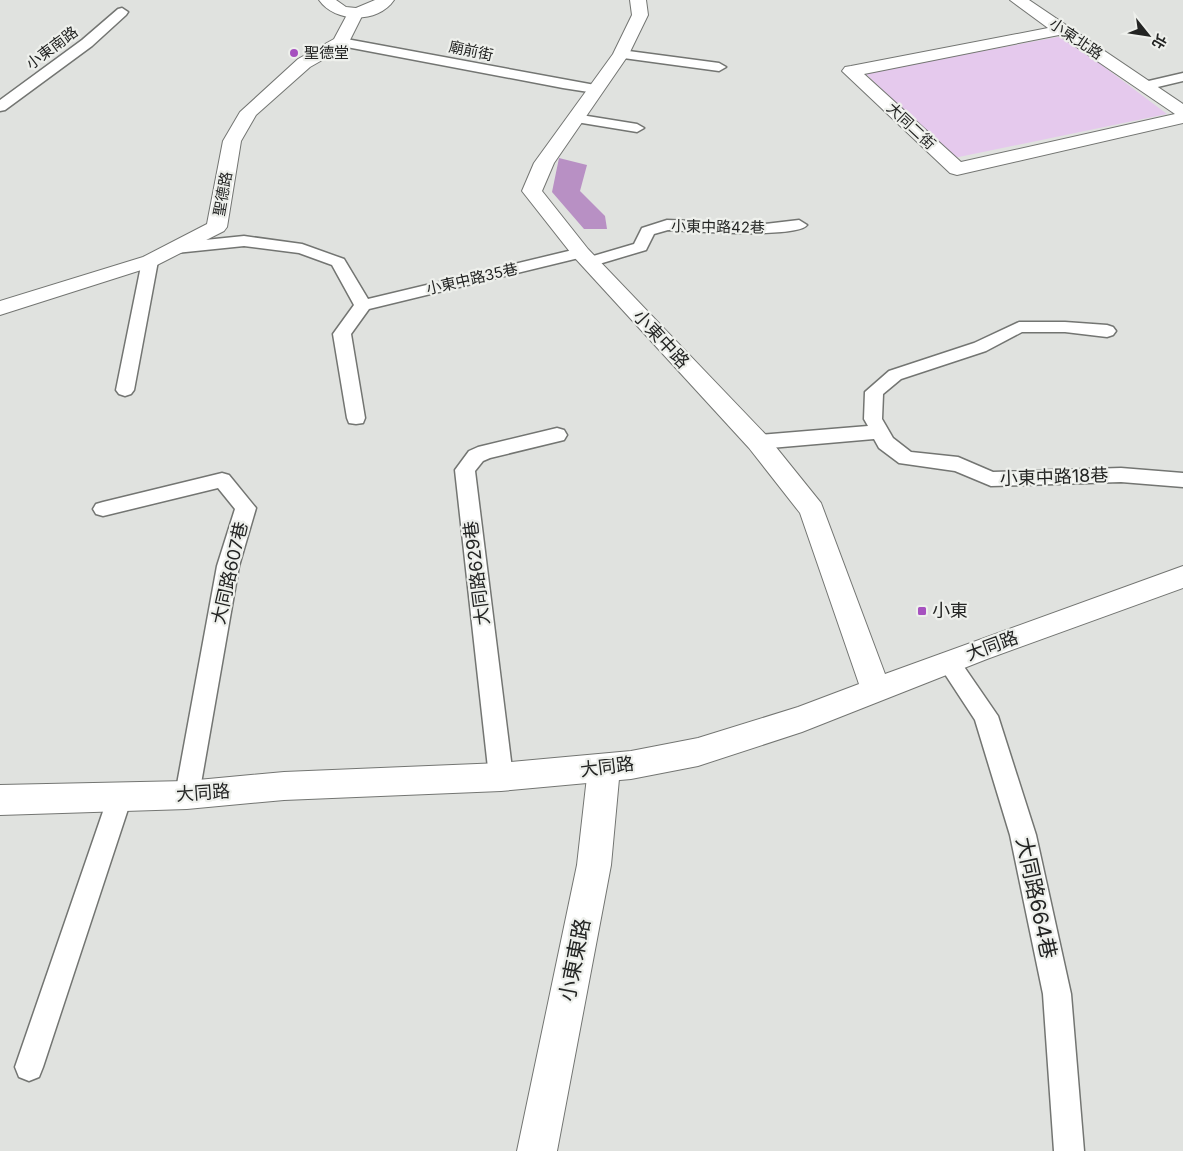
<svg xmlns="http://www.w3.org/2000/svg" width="1183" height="1151" font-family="Inter,'Noto Sans TC',sans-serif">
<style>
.green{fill:#e5c9ed}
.water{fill:#b890c4}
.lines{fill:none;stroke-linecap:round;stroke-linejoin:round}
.lane-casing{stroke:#737572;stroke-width:3}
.street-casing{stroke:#737572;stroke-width:2}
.secondary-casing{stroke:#737572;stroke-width:2}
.lane{fill:#fff;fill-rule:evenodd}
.street{fill:#fff;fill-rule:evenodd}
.secondary{fill:#fff;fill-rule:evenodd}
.poi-dot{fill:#a651bf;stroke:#eef0ec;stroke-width:2}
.labels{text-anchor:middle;stroke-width:4.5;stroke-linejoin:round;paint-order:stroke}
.far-street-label{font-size:15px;fill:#232423;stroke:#eef0ec}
.far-poi-label{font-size:15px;fill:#232423;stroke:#eef0ec;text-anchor:start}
.street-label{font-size:18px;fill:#232423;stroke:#eef0ec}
.poi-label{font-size:18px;fill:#232423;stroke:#eef0ec;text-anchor:start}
.near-street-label{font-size:21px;fill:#232423;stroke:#eef0ec}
</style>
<rect width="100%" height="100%" fill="#e0e2df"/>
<path class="green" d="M 1063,36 L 1167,114 L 954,158 L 865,73 Z"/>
<path class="water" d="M 559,158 L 587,165 L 580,191 L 605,216 L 607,229 L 584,229 L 552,192 Z"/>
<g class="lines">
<g class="lane-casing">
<path id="lane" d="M 122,8 L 128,12 L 126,15 L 92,46 L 5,110 L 0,111 L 0,100 L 82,40 L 118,9 Z
M 341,38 L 595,85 L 602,89 L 595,93 L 563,88 L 336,45 L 335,42 L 336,39 Z
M 621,50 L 719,63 L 726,67 L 719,71 L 616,57 L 614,54 L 616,51 Z
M 1183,73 L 1183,81 L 1145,90 L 1138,86 L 1140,83 Z
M 575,114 L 637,124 L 644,128 L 637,132 L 570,121 L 568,118 Z
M 667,220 L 765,224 L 799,220 L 807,225 C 797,239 689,231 668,230 L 654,234 L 646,250 L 589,267 L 581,262 L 583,259 L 634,244 L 642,228 Z
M 244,236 L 302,244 L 344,259 L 368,299 L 581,248 L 589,253 L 587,256 L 369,309 L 351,334 L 365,418 L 363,423 L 356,424 L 349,423 L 347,418 L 333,334 L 354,305 L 332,265 L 299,253 L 244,246 L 176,253 L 168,248 L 176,243 Z
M 150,256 L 158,261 L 134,390 L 131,394 L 125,396 L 119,394 L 116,390 L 142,261 Z
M 1019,322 L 1065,322 L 1107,325 L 1113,327 L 1116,331 L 1113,335 L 1107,337 L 1065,332 L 1022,332 L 986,351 L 901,379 L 883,394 L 882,419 L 893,438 L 911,452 L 958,457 L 993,472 L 1121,468 L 1183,473 L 1183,487 L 1121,482 L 991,486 L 955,471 L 899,463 L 879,448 L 874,439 L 758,449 L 751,447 L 748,442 L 751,437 L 758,435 L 868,426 L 864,419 L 865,392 L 889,371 L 974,343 Z
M 557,428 L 564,430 L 567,435 L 564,440 L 490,458 L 483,461 L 475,471 L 513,777 L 510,785 L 501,788 L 492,785 L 489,777 L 455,470 L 469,451 L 478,447 Z
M 222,473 L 229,475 L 256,508 L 239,566 L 199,795 L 196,803 L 187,806 L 178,803 L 175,795 L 217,566 L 235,509 L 218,488 L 103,516 L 96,514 L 93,509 L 96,504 L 103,502 Z
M 948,653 L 956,655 L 998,716 L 1036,835 L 1071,994 L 1084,1151 L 1054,1151 L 1043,994 L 1010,835 L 975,720 L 937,662 L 940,655 Z
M 120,786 L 129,789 L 132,797 L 43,1067 L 39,1077 L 29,1081 L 19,1077 L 15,1067 L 108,797 L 111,789 Z"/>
</g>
<g class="street-casing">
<path id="street" d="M 1010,0 L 1029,0 L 1183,104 L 1183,123 L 957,175 L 950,173 L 842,71 L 845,67 L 851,66 L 1048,28 ZM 1059,35 L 1175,114 L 961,162 L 864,74 Z
M 355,9 L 363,14 L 347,46 L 310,67 L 256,115 L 241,141 L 227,227 L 224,231 L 157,265 L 0,315 L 0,301 L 143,257 L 207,224 L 223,141 L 240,112 L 298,59 L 334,39 L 349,11 Z
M 604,754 L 615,758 L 620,768 L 611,865 L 557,1151 L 517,1151 L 577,865 L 588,768 L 593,758 Z"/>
</g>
<g class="secondary-casing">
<path id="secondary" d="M 319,0 L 336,0 L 346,7 L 356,8 L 375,0 L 394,0 C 378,24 335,23 319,0 Z
M 630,0 L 646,0 L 648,15 L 629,54 L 554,163 L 542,191 L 588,249 L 767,436 L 821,503 L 885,674 L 1183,566 L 1183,588 L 987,659 L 802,732 L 698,766 L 631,779 L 501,791 L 284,800 L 187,809 L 0,815 L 0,785 L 187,781 L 284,772 L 501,763 L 631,751 L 698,738 L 798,707 L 859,684 L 800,513 L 749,448 L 574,257 L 522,191 L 534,163 L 613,54 L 632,15 Z"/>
</g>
<use href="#lane" class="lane"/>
<use href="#street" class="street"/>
<use href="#secondary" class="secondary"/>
</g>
<g class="poi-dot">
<circle cx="294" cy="53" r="5"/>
<rect x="917" y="606" width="10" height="10" rx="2.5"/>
</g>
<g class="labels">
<g class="far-street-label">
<text transform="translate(1076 39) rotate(34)" y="5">小東北路</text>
<text transform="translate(52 48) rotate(-37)" y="5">小東南路</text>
<text transform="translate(471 51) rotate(12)" y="5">廟前街</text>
<text transform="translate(911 126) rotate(43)" y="5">大同二街</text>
<text transform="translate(223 194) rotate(-80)" y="5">聖德路</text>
<text transform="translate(718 227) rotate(1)" y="5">小東中路42巷</text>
<text transform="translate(472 279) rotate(-13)" y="5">小東中路35巷</text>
</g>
<g class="far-poi-label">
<text x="304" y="58">聖德堂</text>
</g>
<g class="street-label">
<text transform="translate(661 339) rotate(47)" y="6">小東中路</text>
<text transform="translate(1054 477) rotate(-2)" y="6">小東中路18巷</text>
<text transform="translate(230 573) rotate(-77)" y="6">大同路607巷</text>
<text transform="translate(477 573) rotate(-97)" y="6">大同路629巷</text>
<text transform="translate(992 646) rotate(-20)" y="6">大同路</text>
<text transform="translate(607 767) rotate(-7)" y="6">大同路</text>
<text transform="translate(203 793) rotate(-4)" y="6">大同路</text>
</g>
<g class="poi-label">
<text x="932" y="617">小東</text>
</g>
<g class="near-street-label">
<text transform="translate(1036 898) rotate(78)" y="7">大同路664巷</text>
<text transform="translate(575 960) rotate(-79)" y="7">小東東路</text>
</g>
</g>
<g transform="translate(1148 35) rotate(120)" stroke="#eef0ec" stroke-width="4" paint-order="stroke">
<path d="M0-4L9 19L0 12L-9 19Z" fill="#232423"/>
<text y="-8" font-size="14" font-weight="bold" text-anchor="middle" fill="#232423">北</text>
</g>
</svg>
